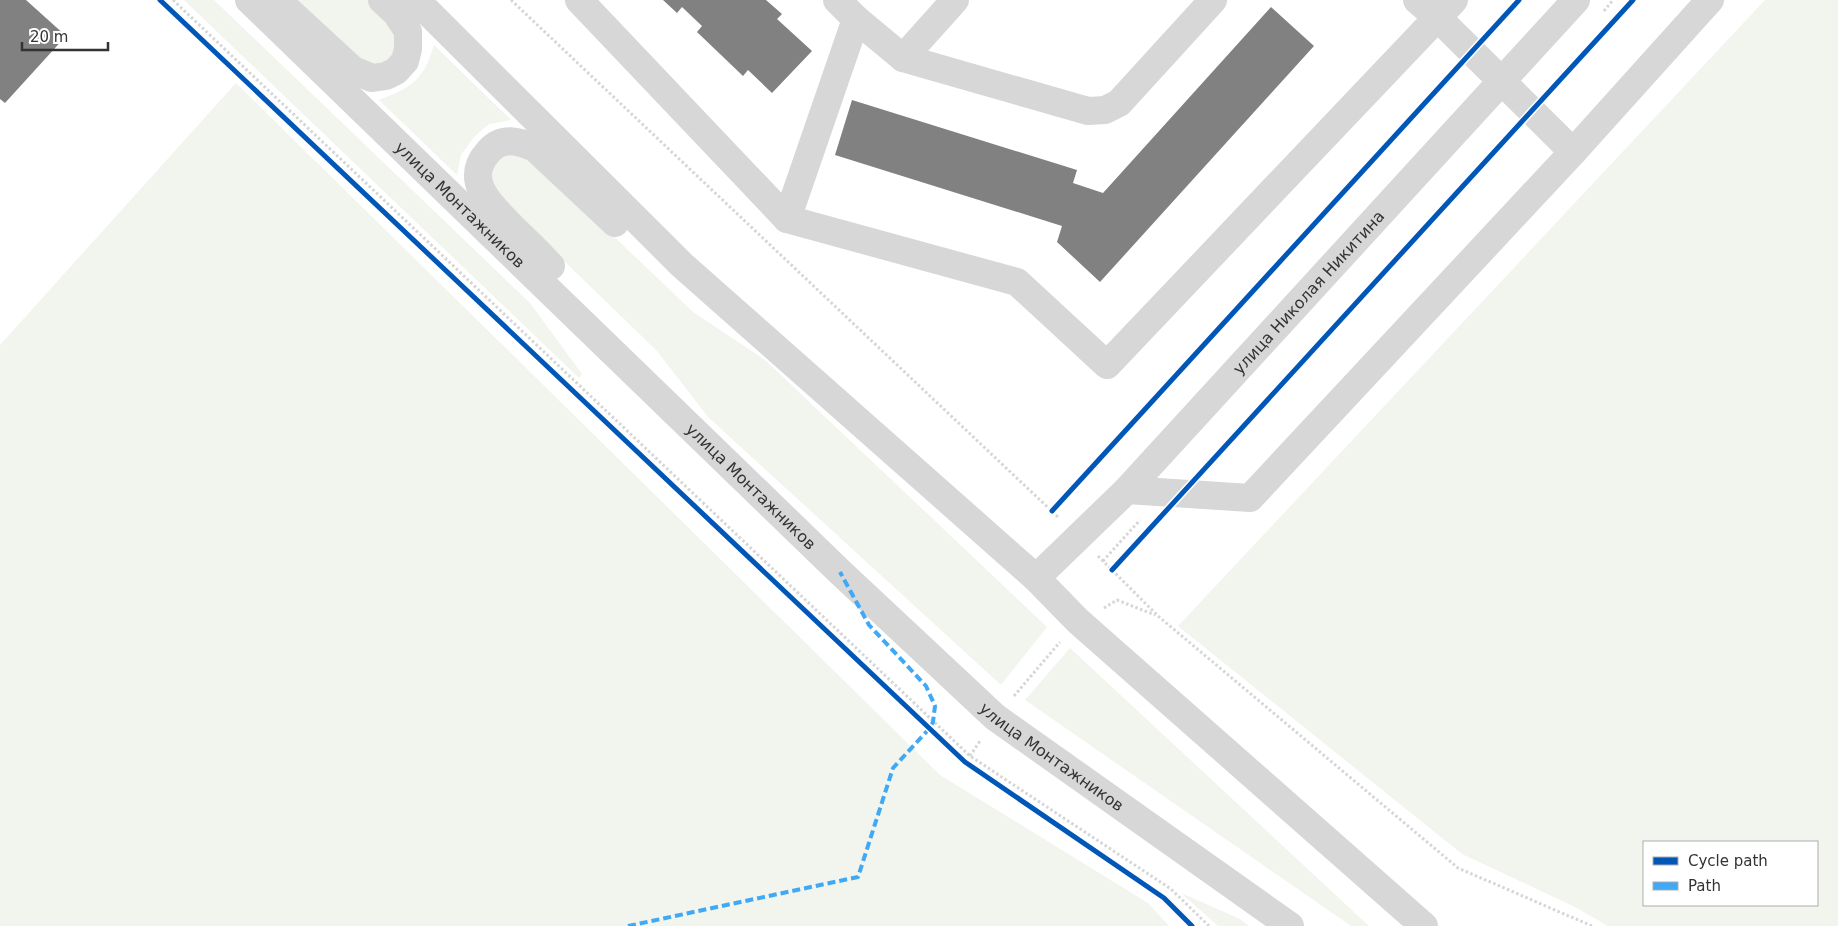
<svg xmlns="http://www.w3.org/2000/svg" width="1838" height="926" font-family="'DejaVu Sans',sans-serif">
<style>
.green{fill:#f1f5ed;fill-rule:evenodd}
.building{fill:#818181}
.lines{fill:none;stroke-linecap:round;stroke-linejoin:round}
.path{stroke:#d6d6d6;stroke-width:3;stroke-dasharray:2.5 2.5;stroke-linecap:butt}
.minor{stroke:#d7d7d7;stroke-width:28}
.quiet{stroke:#3fa9f5;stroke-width:4;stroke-dasharray:8 4;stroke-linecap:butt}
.cycleway-casing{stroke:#fff;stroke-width:8}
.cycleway{stroke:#0057b8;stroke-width:5}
.labels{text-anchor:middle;stroke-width:5;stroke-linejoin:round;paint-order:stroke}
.street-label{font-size:16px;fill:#333;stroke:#fff}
</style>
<rect width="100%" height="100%" fill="#fff"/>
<path class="green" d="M 184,0 L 214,0 L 530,303 L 582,374 L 579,378 Z
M 295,0 L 371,0 L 395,24 L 395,55 L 376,68 L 359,64 Z
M 1765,0 L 1838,0 L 1838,926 L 1608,926 L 1575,907 L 1462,854 L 1178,626 ZM 1644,842 L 1817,842 L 1817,905 L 1644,905 Z
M 434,45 L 511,120 L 489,124 L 474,137 L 461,155 L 457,175 L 379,100 C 413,87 423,80 434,45 Z
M 236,83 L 940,775 L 1148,903 L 1169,926 L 0,926 L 0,345 Z
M 507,153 L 536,162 L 693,312 L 765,360 L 1047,627 L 1001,685 L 708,417 L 657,351 L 499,198 L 489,172 L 498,157 Z
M 1070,648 L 1369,926 L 1351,926 L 1025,700 Z
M 1181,893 L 1240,919 L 1249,926 L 1218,926 Z"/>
<path class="building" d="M 0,0 L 26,0 L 66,36 L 5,103 L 0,99 Z
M 663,0 L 766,0 L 782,14 L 777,19 L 812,51 L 772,93 L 748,70 L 743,76 L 697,32 L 702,26 L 682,7 L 677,13 Z
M 1271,7 L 1314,46 L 1100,282 L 1057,242 L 1062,226 L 835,155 L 852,100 L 1077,170 L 1073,183 L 1103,193 Z"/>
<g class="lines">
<path class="path" d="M 173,0 L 970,756 L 1171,889 L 1209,926
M 511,0 L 1058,517
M 1604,11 L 1613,0
M 1098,556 L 1158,616 L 1458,868 L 1592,926
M 1103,561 L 1140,520
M 1104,608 L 1117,600 L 1155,615
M 1014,696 L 1060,642
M 970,756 L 980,741"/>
<g class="minor">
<path id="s1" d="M 249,0 L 840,572 L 995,717 L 1290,926"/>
<path d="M 277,0 L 353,70 L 372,78 L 386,76 L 396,71 L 405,61 L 408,49 L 408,31 L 396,13 L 382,0"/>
<path d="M 416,0 L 682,265 L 1036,578 L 1078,621 L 1424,926"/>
<path d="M 579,0 L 787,219 L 856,19 L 837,0"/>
<path d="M 1417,0 L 1438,18 L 1573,152"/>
<path d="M 856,19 L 903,58 L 1088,111 L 1105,110 L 1119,103 L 1213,0"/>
<path d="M 903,58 L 955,0"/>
<path d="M 787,219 L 1017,282 L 1107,365 L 1454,0"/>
<path d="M 551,266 C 539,253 526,240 513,228 C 493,207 461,181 489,151 C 502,136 519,141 535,148 L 615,223"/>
<path d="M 1127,490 L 1250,498 L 1573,152 L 1710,0"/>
<path id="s2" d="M 1036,578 L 1127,490 L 1576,0"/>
</g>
<path class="quiet" d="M 628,926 L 858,877 L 893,768 L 929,729 L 933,722 L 935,706 L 926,686 L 869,625 L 840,572"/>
<g class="cycleway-casing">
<path id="cycleway" d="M 160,0 L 965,762 L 1164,898 L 1192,926
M 1052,511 L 1519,0
M 1112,570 L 1633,0"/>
</g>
<use href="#cycleway" class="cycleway"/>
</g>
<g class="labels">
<g class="street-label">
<text dy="6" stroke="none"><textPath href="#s1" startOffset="294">улица Монтажников</textPath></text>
<text dy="6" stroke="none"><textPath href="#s2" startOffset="395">улица Николая Никитина</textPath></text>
<text dy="6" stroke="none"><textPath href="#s1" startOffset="699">улица Монтажников</textPath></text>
<text dy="6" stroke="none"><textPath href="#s1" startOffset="1104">улица Монтажников</textPath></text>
</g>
</g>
<rect x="1643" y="841" width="175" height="65" fill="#ffffff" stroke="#adadad"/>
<rect x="1653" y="857" width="25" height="8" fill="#0057b8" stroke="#adadad"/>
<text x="1688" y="866" font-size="15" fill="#333333">Cycle path</text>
<rect x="1653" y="882" width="25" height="8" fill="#3fa9f5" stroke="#adadad"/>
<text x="1688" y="891" font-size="15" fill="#333333">Path</text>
<path d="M22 42v8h86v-8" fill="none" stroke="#333333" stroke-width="2.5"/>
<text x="30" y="42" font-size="15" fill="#333333" stroke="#ffffff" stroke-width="4" paint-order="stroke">20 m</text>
</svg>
